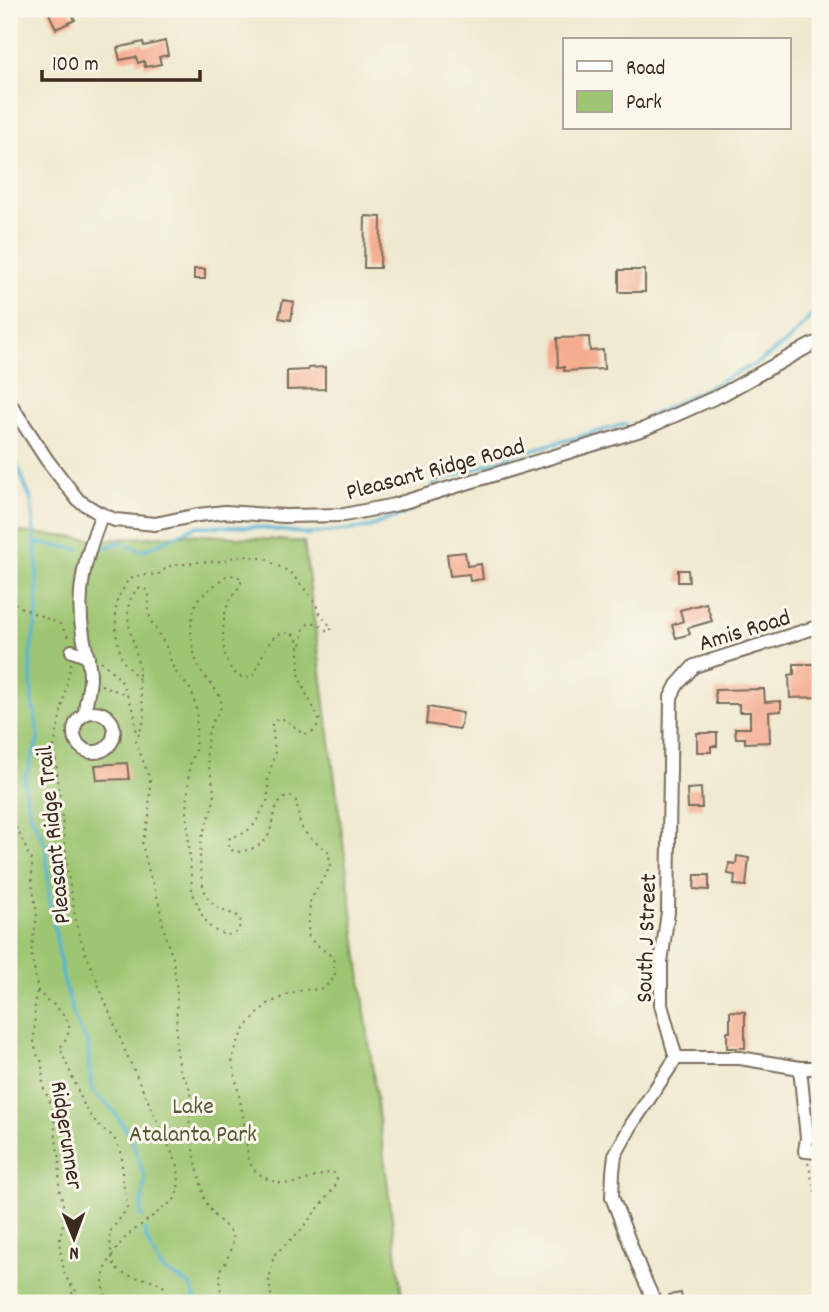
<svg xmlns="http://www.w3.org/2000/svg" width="829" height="1312" font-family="Dekko,sans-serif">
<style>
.green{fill:#9ec672;stroke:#6c7848;stroke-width:2}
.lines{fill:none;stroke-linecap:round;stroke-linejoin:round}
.stream{stroke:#54b3d2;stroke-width:3.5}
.building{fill:#f4ac8f}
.minor-casing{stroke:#7a6c5c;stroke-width:16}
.path{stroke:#7a6c5c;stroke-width:2;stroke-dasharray:2 5;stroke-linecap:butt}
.minor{stroke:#fff;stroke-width:12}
.labels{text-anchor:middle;stroke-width:6;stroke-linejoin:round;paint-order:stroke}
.street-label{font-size:24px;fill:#3b2a1e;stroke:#fbf7ec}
.park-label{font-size:24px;fill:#595937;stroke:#fbf7ec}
</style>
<rect width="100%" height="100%" fill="#fbf7ec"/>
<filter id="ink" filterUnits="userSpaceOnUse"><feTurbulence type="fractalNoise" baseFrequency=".0143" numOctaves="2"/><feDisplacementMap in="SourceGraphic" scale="14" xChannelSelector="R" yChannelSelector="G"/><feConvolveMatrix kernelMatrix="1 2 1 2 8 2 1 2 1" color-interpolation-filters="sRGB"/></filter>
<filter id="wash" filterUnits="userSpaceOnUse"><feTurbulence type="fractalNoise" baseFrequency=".00686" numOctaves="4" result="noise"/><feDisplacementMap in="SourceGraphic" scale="28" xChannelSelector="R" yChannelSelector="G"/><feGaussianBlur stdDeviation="1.57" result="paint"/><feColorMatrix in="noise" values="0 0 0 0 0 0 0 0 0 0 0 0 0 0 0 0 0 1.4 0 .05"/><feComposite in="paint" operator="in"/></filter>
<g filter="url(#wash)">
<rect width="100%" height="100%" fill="#eee8ce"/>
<path class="green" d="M 9,531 L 103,540 L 191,534 L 304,542 L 403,1303 L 9,1303 Z"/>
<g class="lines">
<path class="stream" d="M 644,419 L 759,362 L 788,341 L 820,307
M 9,444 L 31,500 L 37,563 L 37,614 L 30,656 L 32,699 L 39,737 L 24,781 L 29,810 L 46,846 L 49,895 L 63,978 L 75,1020 L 88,1044 L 89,1069 L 93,1092 L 113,1110 L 130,1136 L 145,1178 L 141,1211 L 142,1217
M 433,486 L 436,482 L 523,452 L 626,424
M 37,543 L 79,549
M 99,549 L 122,542 L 142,551 L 197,526 L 255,527 L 308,534 L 367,528 L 415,509 L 417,506
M 144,1229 L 147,1241 L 162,1269 L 190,1285 L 197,1303"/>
</g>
<g id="blocks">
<path class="building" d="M 47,9 L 69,9 L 75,20 L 56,29 Z
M 165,41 L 168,55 L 159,57 L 161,64 L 145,67 L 144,61 L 138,63 L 136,57 L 120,60 L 117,48 L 143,42 L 144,46 Z
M 365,216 L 381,217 L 380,268 L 364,268 Z
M 194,269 L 205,269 L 205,279 L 194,279 Z
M 619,270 L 645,270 L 645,292 L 619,292 Z
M 283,300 L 294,302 L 291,320 L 279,318 Z
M 589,337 L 590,351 L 603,350 L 604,369 L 564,371 L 564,367 L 558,367 L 557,338 Z
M 325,367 L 325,389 L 287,390 L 287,371 L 308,370 L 308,368 Z
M 465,552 L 467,566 L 481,564 L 483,579 L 470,581 L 469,574 L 450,576 L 447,554 Z
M 678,570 L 688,570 L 689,582 L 678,582 Z
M 706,603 L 712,621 L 688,628 L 690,634 L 676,638 L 672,625 L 683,621 L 680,610 Z
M 794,664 L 816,664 L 816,674 L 820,673 L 820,697 L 790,698 L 789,675 L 794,674 Z
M 764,689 L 765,702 L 781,701 L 781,711 L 769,712 L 770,742 L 745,743 L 745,738 L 736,738 L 735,728 L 750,728 L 750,712 L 739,712 L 739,704 L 716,704 L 715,690 Z
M 428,707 L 463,713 L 460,729 L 426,724 Z
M 697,733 L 717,733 L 717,746 L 711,746 L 711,752 L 697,752 Z
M 127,763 L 129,779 L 97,780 L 95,765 Z
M 701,788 L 702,808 L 688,808 L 687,789 Z
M 737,856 L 749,858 L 746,886 L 734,885 L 735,875 L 728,874 L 729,863 L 736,864 Z
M 695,875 L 709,875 L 709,890 L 694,889 Z
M 730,1011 L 745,1012 L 745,1048 L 727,1048 L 727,1032 L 730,1032 Z
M 681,1293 L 683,1303 L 671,1303 L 669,1295 Z"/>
</g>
</g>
<g filter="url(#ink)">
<use href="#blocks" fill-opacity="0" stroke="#7a6c5c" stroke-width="2"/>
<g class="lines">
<g class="minor-casing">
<path id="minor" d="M 9,402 L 47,460 L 78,500 L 97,512 L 115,520 L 155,524 L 198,515 L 225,512 L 285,516 L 344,515 L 394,505 L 644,429 L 723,394 L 811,345 L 820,342
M 72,651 L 88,657
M74 732a20 20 0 1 1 40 0a20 20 0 1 1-40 0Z
M 85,714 C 85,701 90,690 90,677 C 90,663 85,649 83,635 C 75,591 86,555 102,514
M 676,1058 L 740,1058 L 800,1068 L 820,1068
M 800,1068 L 807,1138 L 805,1151 L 820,1152
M 655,1303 L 641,1272 L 612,1197 L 613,1172 L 615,1155 L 632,1124 L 676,1058 L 661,1005 L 661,962 L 668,912 L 671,697 L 677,685 L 694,666 L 820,626"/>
</g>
<path class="path" d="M 9,599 L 22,608 L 60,624 L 70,640
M 101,661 L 120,679 L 127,694
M 71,663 L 54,746 L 69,881 L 77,927 L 84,949 L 126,1053 L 178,1166 C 179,1179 180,1188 174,1200 L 129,1234 C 118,1244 104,1266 103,1280 C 103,1288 106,1297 109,1303
M 139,679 L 122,660 L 116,633 L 116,605 L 118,598 L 127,582 L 135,576 L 159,574 L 169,566 L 200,562 L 223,561 L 234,557 L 248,556 L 265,559 L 291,573 L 313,599 L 321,615 L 332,628 L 329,632 L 316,623 L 309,623 L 304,628 L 301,646
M 101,685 L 127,695 L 134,711 L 136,730 L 139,732 C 149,717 142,705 140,690 C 138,680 140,671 138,662 C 134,639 117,606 139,588 L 147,590 L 149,595 L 148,611 L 152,623 L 165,644 L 174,670 L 192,691 L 197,714 L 195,750 L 189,767 L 187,814 L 192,891 L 202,915 L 211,928 L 219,933 L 228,935 L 235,933 L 241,925 L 240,917 C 230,912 221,912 212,903 C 198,890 198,847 204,831 C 208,818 214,808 214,795 C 214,782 209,770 207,758 C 206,750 207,743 208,736 C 209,731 210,726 213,721 C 217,714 222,710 221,702 C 220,690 206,681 201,671 C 190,651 187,618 199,598 L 226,576 L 235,575 L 242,579 C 240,590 230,596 227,607 C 221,624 220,662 236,674 C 240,677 246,679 251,677 C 255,674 255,672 257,668 C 262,655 266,646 276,635 C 310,624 295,662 300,678 C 304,692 313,705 319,719 C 317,727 316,732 307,734 L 302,733 L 285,719 L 276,720 L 272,724 L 275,752 L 268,780 L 268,799 L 255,824 L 245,833 L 230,838 L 228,842 L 230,849 L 235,852 C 289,847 259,811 288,796 L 295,798 C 299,808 297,819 302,828 C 307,837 320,846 329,852 L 330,867 L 310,901 L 308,935 L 312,941 L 329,954 L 334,961 L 335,976 L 330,983 L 320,989 L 303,990 L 288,994 L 266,1005 L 246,1027 L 237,1044 L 232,1059 L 243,1116 L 248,1157 C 251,1168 256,1173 266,1178 C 290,1191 309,1177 333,1172 L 337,1178 L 335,1187 L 300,1231 L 274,1255 L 269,1280 L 272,1303
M 139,734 L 136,742 L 150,780 L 149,817 L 142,844 L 150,876 L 158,899 L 166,939 L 173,958 L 177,992 L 176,1045 L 180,1071 L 189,1086 L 191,1099 L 189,1117 L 193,1149 L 205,1201 L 214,1215 L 229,1230 L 234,1239 L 226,1262 L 220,1270 L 221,1296 L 225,1303
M 9,825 L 17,829 L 25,845 L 26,851 L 32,860 L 32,883 L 37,916 L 31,952 L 38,991 L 48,1002 L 54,1005 L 62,1013 L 69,1023 L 69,1030 L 67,1037 L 60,1048 L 87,1112 L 102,1129 L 113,1136 L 122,1154 L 122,1179 L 126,1196 L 127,1209 L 109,1233 C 111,1242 110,1258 115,1266 C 126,1284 158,1272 167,1292 C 169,1296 169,1300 169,1303
M 37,992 L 35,1000 L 34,1044 L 38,1057 L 42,1062 L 43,1087 L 53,1108 L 57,1147 L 60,1158 L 59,1188 L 63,1202 L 63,1224 L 59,1243 L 65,1277 L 75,1288 L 78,1303
M 808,1163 L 820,1213
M 71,1285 L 74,1303"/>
<use href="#minor" class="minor"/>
</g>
</g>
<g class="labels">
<g class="street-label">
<text transform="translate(435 468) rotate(-15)" y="8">Pleasant Ridge Road</text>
<text transform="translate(744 629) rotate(-17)" y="8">Amis Road</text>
<text transform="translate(52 835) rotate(-96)" y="8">Pleasant Ridge Trail</text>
<text transform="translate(645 938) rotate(-88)" y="8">South J Street</text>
<text transform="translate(68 1135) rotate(81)" y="8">Ridgerunner</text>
</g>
<g class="park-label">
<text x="193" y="1113">Lake<tspan x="193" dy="28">Atalanta Park</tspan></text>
</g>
</g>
<rect width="829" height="1312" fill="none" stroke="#fbf7ec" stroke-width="35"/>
<rect x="563" y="38" width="228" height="91" fill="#fbf7ec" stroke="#aea59a" stroke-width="2"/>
<rect x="577" y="61" width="35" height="10" fill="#ffffff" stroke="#aea59a" stroke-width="2"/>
<text x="626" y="74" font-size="21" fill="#3b2a1e">Road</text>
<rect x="577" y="91" width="35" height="21" fill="#9ec672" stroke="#aea59a" stroke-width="2"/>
<text x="626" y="108" font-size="21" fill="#3b2a1e">Park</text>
<g transform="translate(74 1238) rotate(179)" stroke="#fbf7ec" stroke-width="5" paint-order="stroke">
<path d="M0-5L12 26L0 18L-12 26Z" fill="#3b2a1e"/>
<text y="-10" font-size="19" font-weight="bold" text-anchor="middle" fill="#3b2a1e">N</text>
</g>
<path d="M42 70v10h158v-10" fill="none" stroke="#3b2a1e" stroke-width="3.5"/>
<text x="52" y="70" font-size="21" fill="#3b2a1e" stroke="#fbf7ec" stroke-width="5" paint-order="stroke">100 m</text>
</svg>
